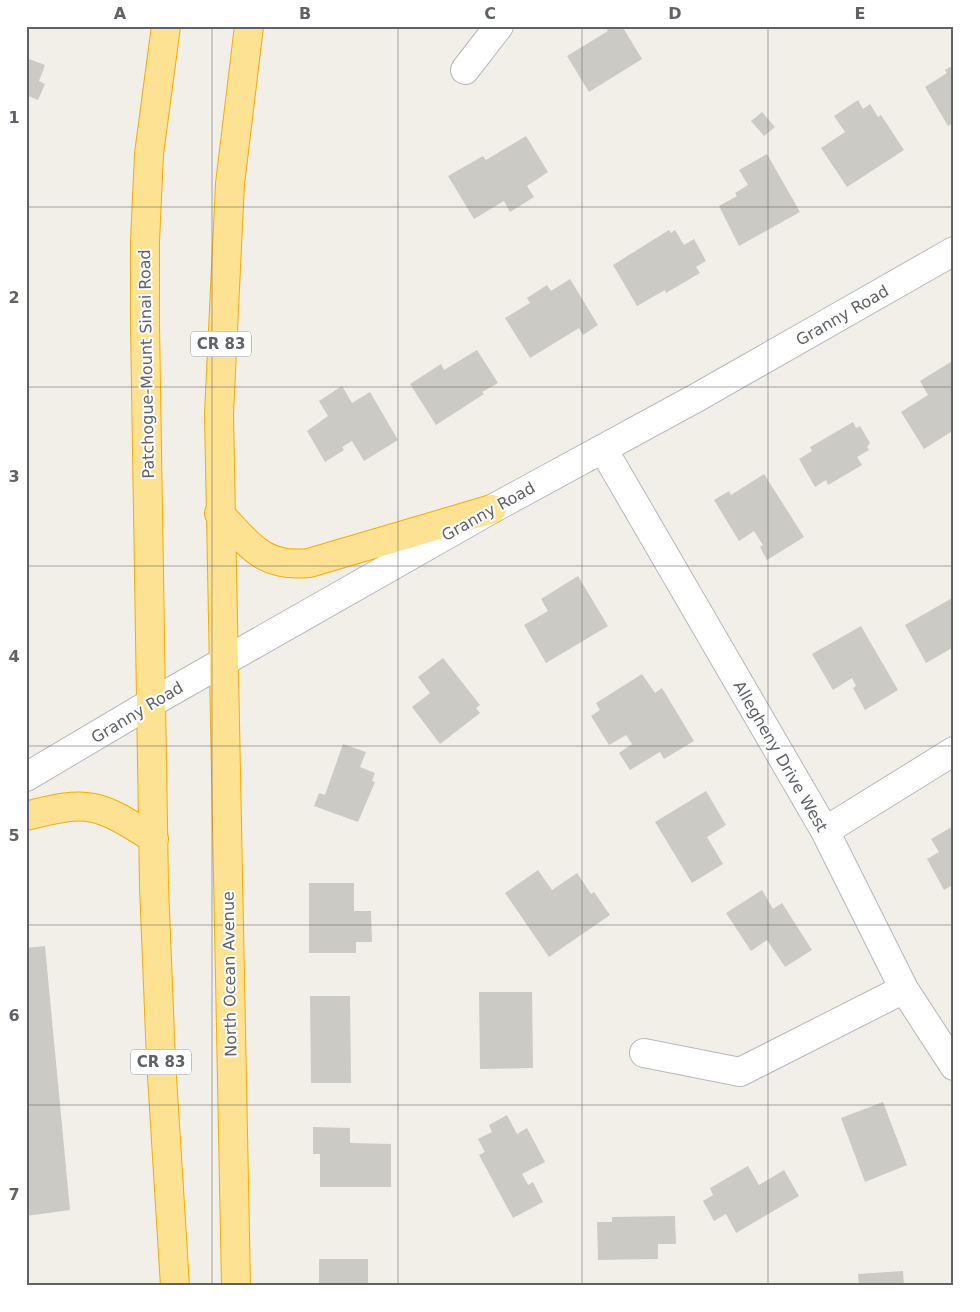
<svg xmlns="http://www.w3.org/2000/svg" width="980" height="1312" font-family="'DejaVu Sans',sans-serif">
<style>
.building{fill:#cccac5}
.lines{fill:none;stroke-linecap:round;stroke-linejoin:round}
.street-casing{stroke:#b5b8bc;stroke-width:30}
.secondary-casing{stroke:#b6babf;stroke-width:30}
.highway-casing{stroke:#f9ab00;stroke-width:30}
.street{stroke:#fff;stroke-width:28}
.secondary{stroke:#fff;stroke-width:28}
.highway{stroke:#fde293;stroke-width:28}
.grid{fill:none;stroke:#5f6368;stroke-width:1;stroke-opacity:0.55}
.labels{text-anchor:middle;stroke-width:4;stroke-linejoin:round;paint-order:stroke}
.shield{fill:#fff;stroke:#8f9295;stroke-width:1}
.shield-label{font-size:15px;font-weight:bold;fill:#5f6368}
.street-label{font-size:16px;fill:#5f6368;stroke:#fff}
.neatline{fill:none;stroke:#5f6368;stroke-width:2}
.grid-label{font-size:16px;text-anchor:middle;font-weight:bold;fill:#5f6368}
</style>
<rect width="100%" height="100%" fill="#f1efe8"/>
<path class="building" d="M 605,26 L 622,26 L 642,59 L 589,92 L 567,56 L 608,31 Z
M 26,58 L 45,65 L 39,81 L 45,84 L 38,100 L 26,95 Z
M 954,65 L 954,122 L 948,126 L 925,87 L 947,73 L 945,70 Z
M 858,100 L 863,109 L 870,104 L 878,117 L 881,115 L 904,150 L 847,187 L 821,148 L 845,132 L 834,116 Z
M 762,112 L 775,127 L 764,136 L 751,121 Z
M 526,136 L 548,172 L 527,186 L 534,197 L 510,212 L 504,201 L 474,219 L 448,176 L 483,156 L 486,160 Z
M 767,154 L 800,212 L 739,246 L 719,206 L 737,196 L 735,193 L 748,185 L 739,170 Z
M 669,230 L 671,233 L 675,230 L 684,245 L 694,239 L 706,261 L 696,267 L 700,273 L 666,293 L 665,290 L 637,306 L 613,265 Z
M 570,279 L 598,325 L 583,335 L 579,328 L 530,358 L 505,318 L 530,303 L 527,298 L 547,285 L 551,291 Z
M 477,350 L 498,383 L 482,392 L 484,394 L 436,425 L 410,384 L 441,364 L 444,370 Z
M 954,360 L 954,430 L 924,449 L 901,412 L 928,395 L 920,381 Z
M 342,386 L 352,403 L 370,392 L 398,440 L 364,461 L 352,441 L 342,447 L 344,450 L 325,462 L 307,431 L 328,416 L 319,401 Z
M 853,422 L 856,428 L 860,426 L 870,443 L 867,447 L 869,450 L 857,457 L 862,465 L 828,485 L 826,480 L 815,487 L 799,459 L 812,451 L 810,447 Z
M 764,474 L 804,537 L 767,560 L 760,547 L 763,545 L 754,531 L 739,541 L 714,500 L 729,491 L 731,495 Z
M 578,576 L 608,626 L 546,663 L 524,625 L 548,611 L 541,599 Z
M 954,597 L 954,651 L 952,648 L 926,663 L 905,625 Z
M 861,626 L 898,690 L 865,710 L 853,688 L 856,686 L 852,678 L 833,690 L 812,654 Z
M 443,658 L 480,705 L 476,708 L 480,713 L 440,744 L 412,707 L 430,693 L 418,677 Z
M 642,674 L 655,693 L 662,688 L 694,741 L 664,759 L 660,752 L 630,770 L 619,753 L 632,744 L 626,735 L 609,745 L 591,716 L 600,710 L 596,703 Z
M 343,744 L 366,752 L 360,767 L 375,773 L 372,781 L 375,782 L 358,822 L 314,806 L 319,793 L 325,795 Z
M 706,791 L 726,825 L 707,837 L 723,864 L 692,883 L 655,822 Z
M 950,828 L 954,833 L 954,891 L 951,886 L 944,890 L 927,859 L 939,852 L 931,839 Z
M 538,870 L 552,890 L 577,873 L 591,894 L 594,892 L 610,915 L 549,957 L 505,893 Z
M 309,883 L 354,883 L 354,911 L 371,911 L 372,942 L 356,942 L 356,953 L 309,953 Z
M 762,890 L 773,909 L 782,903 L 812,950 L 785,967 L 767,940 L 751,951 L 726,913 Z
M 45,946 L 70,1210 L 26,1216 L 26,948 Z
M 479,992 L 532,992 L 533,1068 L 480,1069 Z
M 310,996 L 350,996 L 351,1083 L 311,1083 Z
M 883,1102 L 907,1165 L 865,1182 L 841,1118 Z
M 507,1115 L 517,1134 L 527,1128 L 545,1162 L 522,1174 L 528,1185 L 533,1182 L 543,1202 L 513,1218 L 479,1155 L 485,1152 L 478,1139 L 492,1132 L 489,1125 Z
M 313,1127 L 350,1128 L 350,1143 L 391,1144 L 391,1187 L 320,1187 L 320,1154 L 313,1154 Z
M 748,1166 L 759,1185 L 784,1170 L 799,1196 L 736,1233 L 726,1214 L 714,1221 L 703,1201 L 713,1195 L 710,1188 Z
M 675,1216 L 676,1244 L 658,1244 L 658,1259 L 598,1260 L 597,1222 L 612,1222 L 612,1217 Z
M 319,1259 L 368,1259 L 368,1286 L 319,1286 Z
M 903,1271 L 904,1286 L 859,1286 L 858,1274 Z"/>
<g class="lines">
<g class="street-casing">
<path id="street" d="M 465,70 L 499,26
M 603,449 L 825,831 L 904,989 L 954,1066
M 825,831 L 954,751
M 644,1053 L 740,1072 L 904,989"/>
</g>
<g class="secondary-casing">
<path id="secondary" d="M 26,777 L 151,703 L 492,509 L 696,398 L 954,251"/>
</g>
<g class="highway-casing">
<path id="highway" d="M 166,26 L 149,154 L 145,241 L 145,325 L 154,886 L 161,1060 L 175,1286
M 219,513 C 249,544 262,568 309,563 L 492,509
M 26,816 C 90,799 99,804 154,839
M 236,1286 L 219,414 L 230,184 L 249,26"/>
</g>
<use href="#street" class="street"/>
<use href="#secondary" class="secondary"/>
<use href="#highway" class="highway"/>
</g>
<path class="grid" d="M 212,26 L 212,1286M 398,26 L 398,1286M 582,26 L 582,1286M 768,26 L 768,1286M 26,207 L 954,207M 26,387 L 954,387M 26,566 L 954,566M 26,746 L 954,746M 26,925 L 954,925M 26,1105 L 954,1105"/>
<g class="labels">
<g class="shield">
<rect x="191" y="331.5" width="60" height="25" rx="4"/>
<rect x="131" y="1049.5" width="60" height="25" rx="4"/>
</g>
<g class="shield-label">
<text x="221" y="349">CR 83</text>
<text x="161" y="1067">CR 83</text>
</g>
<g class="street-label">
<text transform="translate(842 315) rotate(-30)" y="6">Granny Road</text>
<text transform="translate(146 364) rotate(-91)" y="6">Patchogue-Mount Sinai Road</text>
<text transform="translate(488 511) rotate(-29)" y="6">Granny Road</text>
<text transform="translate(137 712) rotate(-31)" y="6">Granny Road</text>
<text transform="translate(781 756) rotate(60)" y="6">Allegheny Drive West</text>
<text transform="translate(229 974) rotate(-91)" y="6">North Ocean Avenue</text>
</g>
</g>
<rect width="980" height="1312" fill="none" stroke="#ffffff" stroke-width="55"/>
<rect x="28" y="28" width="924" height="1256" class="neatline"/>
<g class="grid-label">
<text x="120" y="19">A</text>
<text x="305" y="19">B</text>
<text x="490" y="19">C</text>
<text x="675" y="19">D</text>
<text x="860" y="19">E</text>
<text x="14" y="123">1</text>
<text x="14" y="303">2</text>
<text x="14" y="482">3</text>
<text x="14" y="662">4</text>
<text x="14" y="841">5</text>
<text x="14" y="1021">6</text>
<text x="14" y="1200">7</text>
</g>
</svg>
